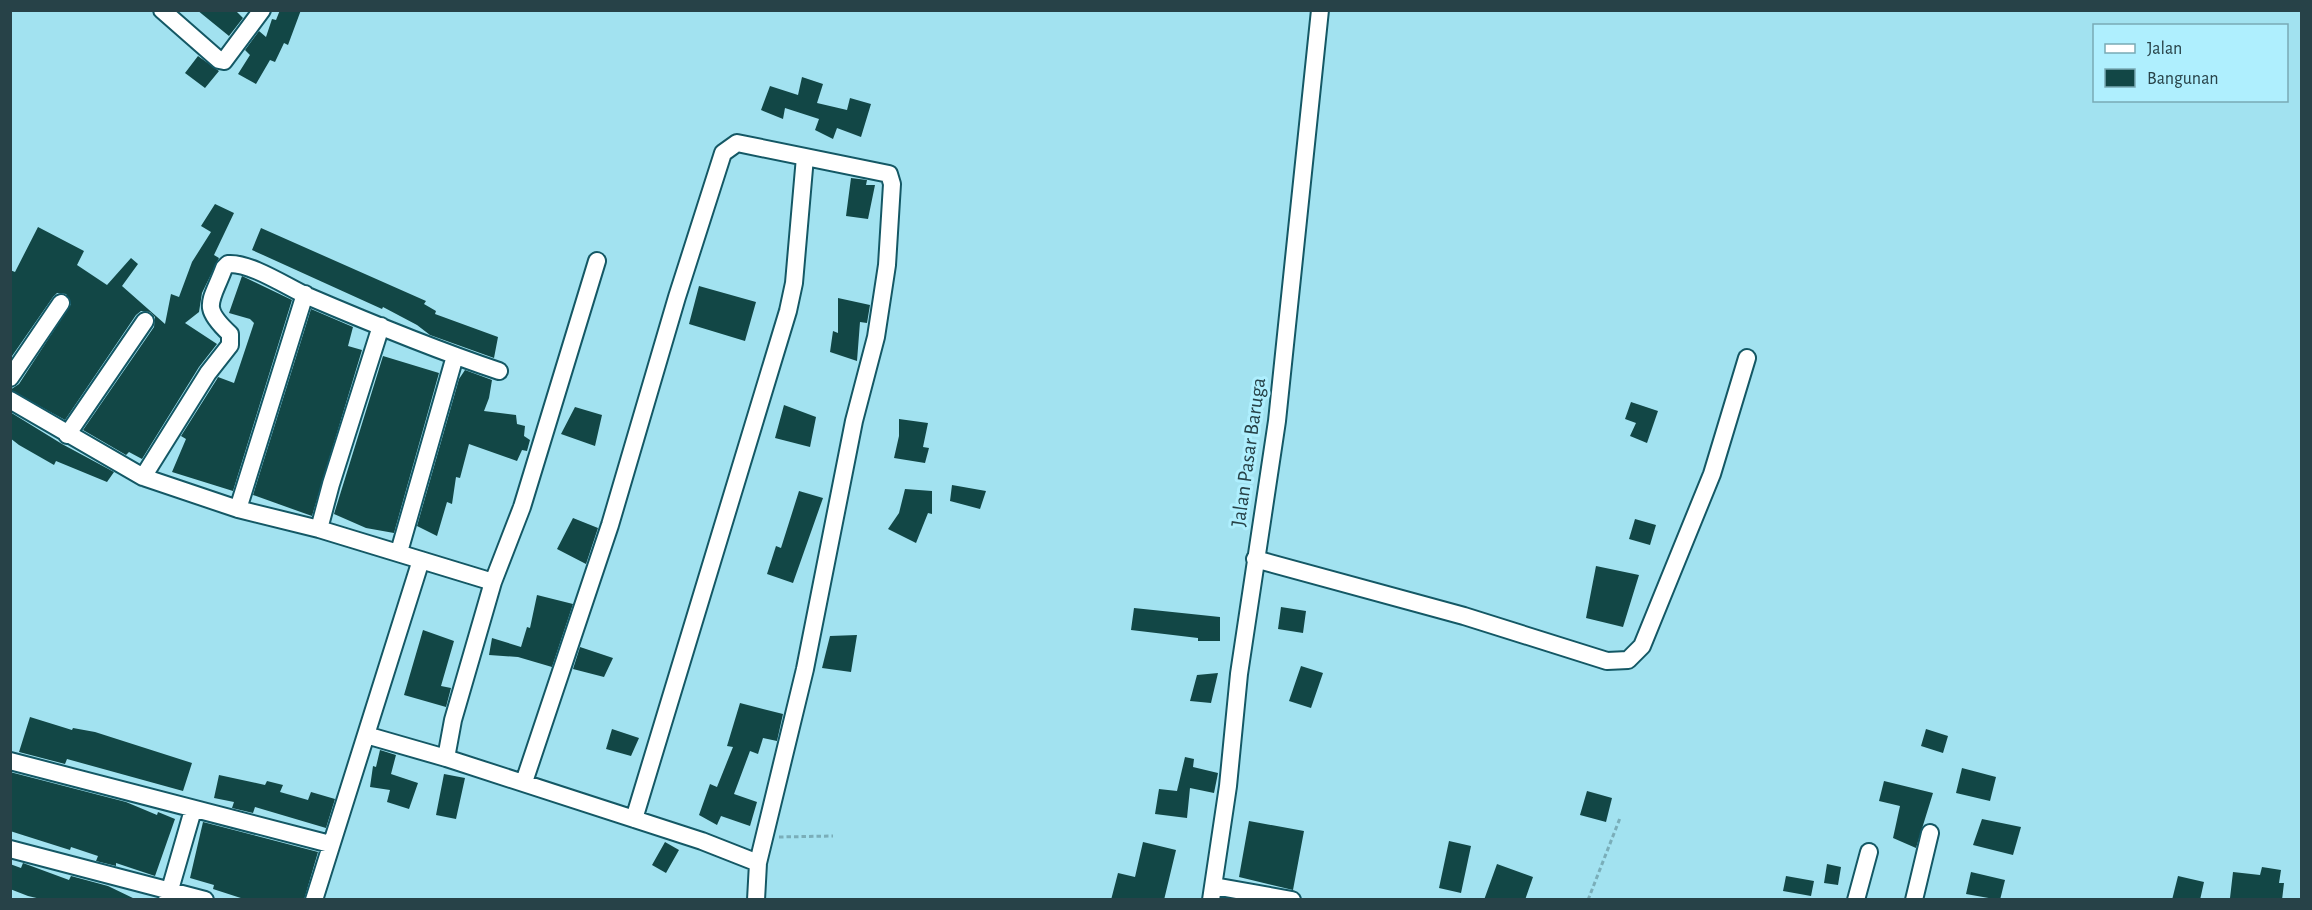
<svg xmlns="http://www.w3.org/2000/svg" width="2312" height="910" font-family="'Alegreya Sans',sans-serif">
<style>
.building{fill:#124746}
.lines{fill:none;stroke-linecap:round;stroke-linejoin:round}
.minor-casing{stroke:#145865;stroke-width:20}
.path{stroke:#7aaeb9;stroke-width:3;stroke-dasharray:4.5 3;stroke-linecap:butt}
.minor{stroke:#fff;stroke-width:16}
.labels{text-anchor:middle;stroke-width:6;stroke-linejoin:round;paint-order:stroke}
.street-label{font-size:21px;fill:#274248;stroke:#afeffe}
</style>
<rect width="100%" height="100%" fill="#a2e2f0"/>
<path class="building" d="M 197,10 L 235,10 L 243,18 L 229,36 Z
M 280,10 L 301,10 L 288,45 L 284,43 L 275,62 L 270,60 L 256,84 L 238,74 L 250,55 L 245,50 L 259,31 L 266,37 L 272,19 L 276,20 Z
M 198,56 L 219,71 L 205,88 L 185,73 Z
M 802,77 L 823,84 L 817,103 L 847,110 L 850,98 L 871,104 L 861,137 L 837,128 L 833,139 L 815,130 L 819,119 L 785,108 L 783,119 L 761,110 L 770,86 L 798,95 Z
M 851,178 L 867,180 L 866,185 L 875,185 L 868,219 L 846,216 Z
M 215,204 L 234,213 L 214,255 L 219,258 L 202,293 L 199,312 L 185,323 L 217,344 L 199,367 L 142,459 L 129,452 L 126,455 L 83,430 L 154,327 L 155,317 L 150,312 L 141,311 L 136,315 L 65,420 L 10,390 L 19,384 L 71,304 L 66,294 L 57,293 L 53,297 L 10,359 L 10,270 L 15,272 L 38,227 L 84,251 L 77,265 L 107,285 L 131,258 L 138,264 L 122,286 L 165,324 L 171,294 L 179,297 L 192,262 L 211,232 L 201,226 Z
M 261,228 L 426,301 L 424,304 L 436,311 L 435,314 L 498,337 L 494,358 L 430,335 L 417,325 L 383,307 L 382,309 L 252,250 Z
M 242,276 L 292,300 L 233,491 L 172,472 L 186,439 L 181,436 L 217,379 L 218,377 L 234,383 L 254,323 L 250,319 L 229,313 Z
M 699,286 L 756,302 L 745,341 L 689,324 Z
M 838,298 L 870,305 L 867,323 L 860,322 L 857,361 L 830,352 L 833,331 L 838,333 Z
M 311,309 L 353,327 L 348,346 L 362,350 L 312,516 L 253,495 Z
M 383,356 L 439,373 L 394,533 L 366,528 L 334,514 Z
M 465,370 L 492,380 L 489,398 L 484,411 L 516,415 L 517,424 L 525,426 L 524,436 L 530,440 L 527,451 L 522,450 L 517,461 L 469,444 L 460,478 L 456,477 L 452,504 L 447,502 L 437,536 L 417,526 L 459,379 Z
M 1631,402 L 1658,411 L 1647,443 L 1630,436 L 1636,423 L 1625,419 Z
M 784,405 L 816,417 L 810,447 L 775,438 Z
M 575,407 L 602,415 L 595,446 L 561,434 Z
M 10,412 L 62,444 L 114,472 L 107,482 L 56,461 L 54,465 L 19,445 L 10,438 Z
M 899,419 L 928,423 L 923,447 L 929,448 L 925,463 L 894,458 L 899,436 Z
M 952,485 L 986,491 L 980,509 L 950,501 Z
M 905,489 L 932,491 L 932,514 L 928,513 L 916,543 L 888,529 L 899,513 Z
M 799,491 L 823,498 L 793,583 L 767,574 L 776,546 L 781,548 Z
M 573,518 L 598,528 L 586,564 L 557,549 Z
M 1635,519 L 1656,525 L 1650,545 L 1629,539 Z
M 1596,566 L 1639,575 L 1623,627 L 1586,618 Z
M 537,595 L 573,604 L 552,667 L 518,657 L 489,655 L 492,638 L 521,647 L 527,627 L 530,628 Z
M 1281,607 L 1306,611 L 1303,633 L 1278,629 Z
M 1134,608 L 1220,617 L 1220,641 L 1198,641 L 1198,638 L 1131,630 Z
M 423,630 L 454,641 L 441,686 L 451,688 L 446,707 L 404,695 Z
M 857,635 L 851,672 L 822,668 L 830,636 Z
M 580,647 L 613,658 L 604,677 L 573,669 Z
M 1301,666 L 1323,673 L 1311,708 L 1289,701 Z
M 1218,673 L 1211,703 L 1190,701 L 1197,675 Z
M 740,703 L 783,714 L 777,741 L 763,738 L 758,754 L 750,751 L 734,794 L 757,802 L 750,826 L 721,816 L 717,825 L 699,815 L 710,784 L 717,787 L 733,747 L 727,746 Z
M 30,717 L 72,730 L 73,728 L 95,732 L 192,763 L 183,791 L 67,759 L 65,764 L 19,752 Z
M 612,729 L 639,738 L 631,756 L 606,749 Z
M 1926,729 L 1948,736 L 1943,753 L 1921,746 Z
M 380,750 L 396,755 L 391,774 L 418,783 L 409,809 L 387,802 L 390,790 L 370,787 L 373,766 L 376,767 Z
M 1185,757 L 1194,759 L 1193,767 L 1218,773 L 1214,793 L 1190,788 L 1187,818 L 1155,814 L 1159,789 L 1177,791 Z
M 1962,768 L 1996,777 L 1990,801 L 1956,793 Z
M 10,772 L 126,802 L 157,815 L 158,812 L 175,819 L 155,876 L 116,863 L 116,866 L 96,861 L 98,856 L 71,847 L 70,850 L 10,831 Z
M 444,774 L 465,778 L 456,819 L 436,815 Z
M 219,775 L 265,785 L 267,781 L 283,785 L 280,792 L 308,800 L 311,792 L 335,799 L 326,828 L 255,807 L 253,813 L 232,808 L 234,802 L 214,798 Z
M 1884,781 L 1933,793 L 1916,848 L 1893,838 L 1900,806 L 1879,801 Z
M 1587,791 L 1612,798 L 1606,822 L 1580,815 Z
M 1982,819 L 2021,827 L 2013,855 L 1973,845 Z
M 1249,821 L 1304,831 L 1293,890 L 1239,877 Z
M 203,822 L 318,852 L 304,900 L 247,900 L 213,889 L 214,885 L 190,878 Z
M 1449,841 L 1471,846 L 1461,893 L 1439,888 Z
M 665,842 L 679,850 L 666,873 L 652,865 Z
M 1143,842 L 1176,850 L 1164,900 L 1111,900 L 1118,873 L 1135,877 Z
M 23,863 L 69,880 L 71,876 L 108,886 L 137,900 L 45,900 L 28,896 L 10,889 L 10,864 L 21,868 Z
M 1497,864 L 1533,877 L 1525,900 L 1484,900 Z
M 1827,864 L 1841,867 L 1838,885 L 1824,883 Z
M 2262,867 L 2281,870 L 2279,883 L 2284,883 L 2282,900 L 2230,898 L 2233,872 L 2260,875 Z
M 1971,872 L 2005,880 L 2000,900 L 1966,894 Z
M 1786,876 L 1814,881 L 1811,896 L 1783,891 Z
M 2178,876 L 2204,882 L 2200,900 L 2172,900 Z"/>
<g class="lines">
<g class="minor-casing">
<path id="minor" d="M 162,10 L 219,60 L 224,61 L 262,10
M 10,378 L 61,303
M 10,400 L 143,477 L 238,509 L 319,529 L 493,582 L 453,720 L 446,758 L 702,841 L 758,863 L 805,669 L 854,421 L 876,337 L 887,265 L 892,184 L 889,174 L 737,143 L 723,153 L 677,297 L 610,525 L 524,782
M 67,435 L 145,321
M 143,477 L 208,373 L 230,345 L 230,334 C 200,306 211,303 224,268 L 228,264 C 249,262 286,286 305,295 C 368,322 433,349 499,371
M 238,509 L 305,294
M 319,529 L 331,484 L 381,326
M 399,552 L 455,356
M 1255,559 L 1464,616 L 1607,661 L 1628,660 L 1642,646 L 1712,474 L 1747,358
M 493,582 L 522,507 L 597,261
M 366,735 L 446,758
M 10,761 L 330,844
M 634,819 L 788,311 L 794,283 L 805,157
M 10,849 L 205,900
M 1214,886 L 1292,900
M 167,900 L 193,810
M 314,900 L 421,560
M 756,900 L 758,863
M 1211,900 L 1228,786 L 1239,674 L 1277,421 L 1320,10
M 1856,900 L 1869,852
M 1914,900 L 1930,833"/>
</g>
<path class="path" d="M 779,837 L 833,836
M 1588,900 L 1620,818"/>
<use href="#minor" class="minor"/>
</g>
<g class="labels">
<g class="street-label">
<text transform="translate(1248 452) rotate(-82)" y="7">Jalan Pasar Baruga</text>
</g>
</g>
<rect width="2312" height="910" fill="none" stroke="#274248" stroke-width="24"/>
<rect x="2093" y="24" width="195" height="78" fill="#afeffe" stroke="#79aab5" stroke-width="1.5"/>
<rect x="2105" y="44" width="30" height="9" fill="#ffffff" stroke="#79aab5" stroke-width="1.5"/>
<text x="2147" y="54" font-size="18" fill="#274248">Jalan</text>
<rect x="2105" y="69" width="30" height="18" fill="#124746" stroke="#79aab5" stroke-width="1.5"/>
<text x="2147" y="84" font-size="18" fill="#274248">Bangunan</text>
</svg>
